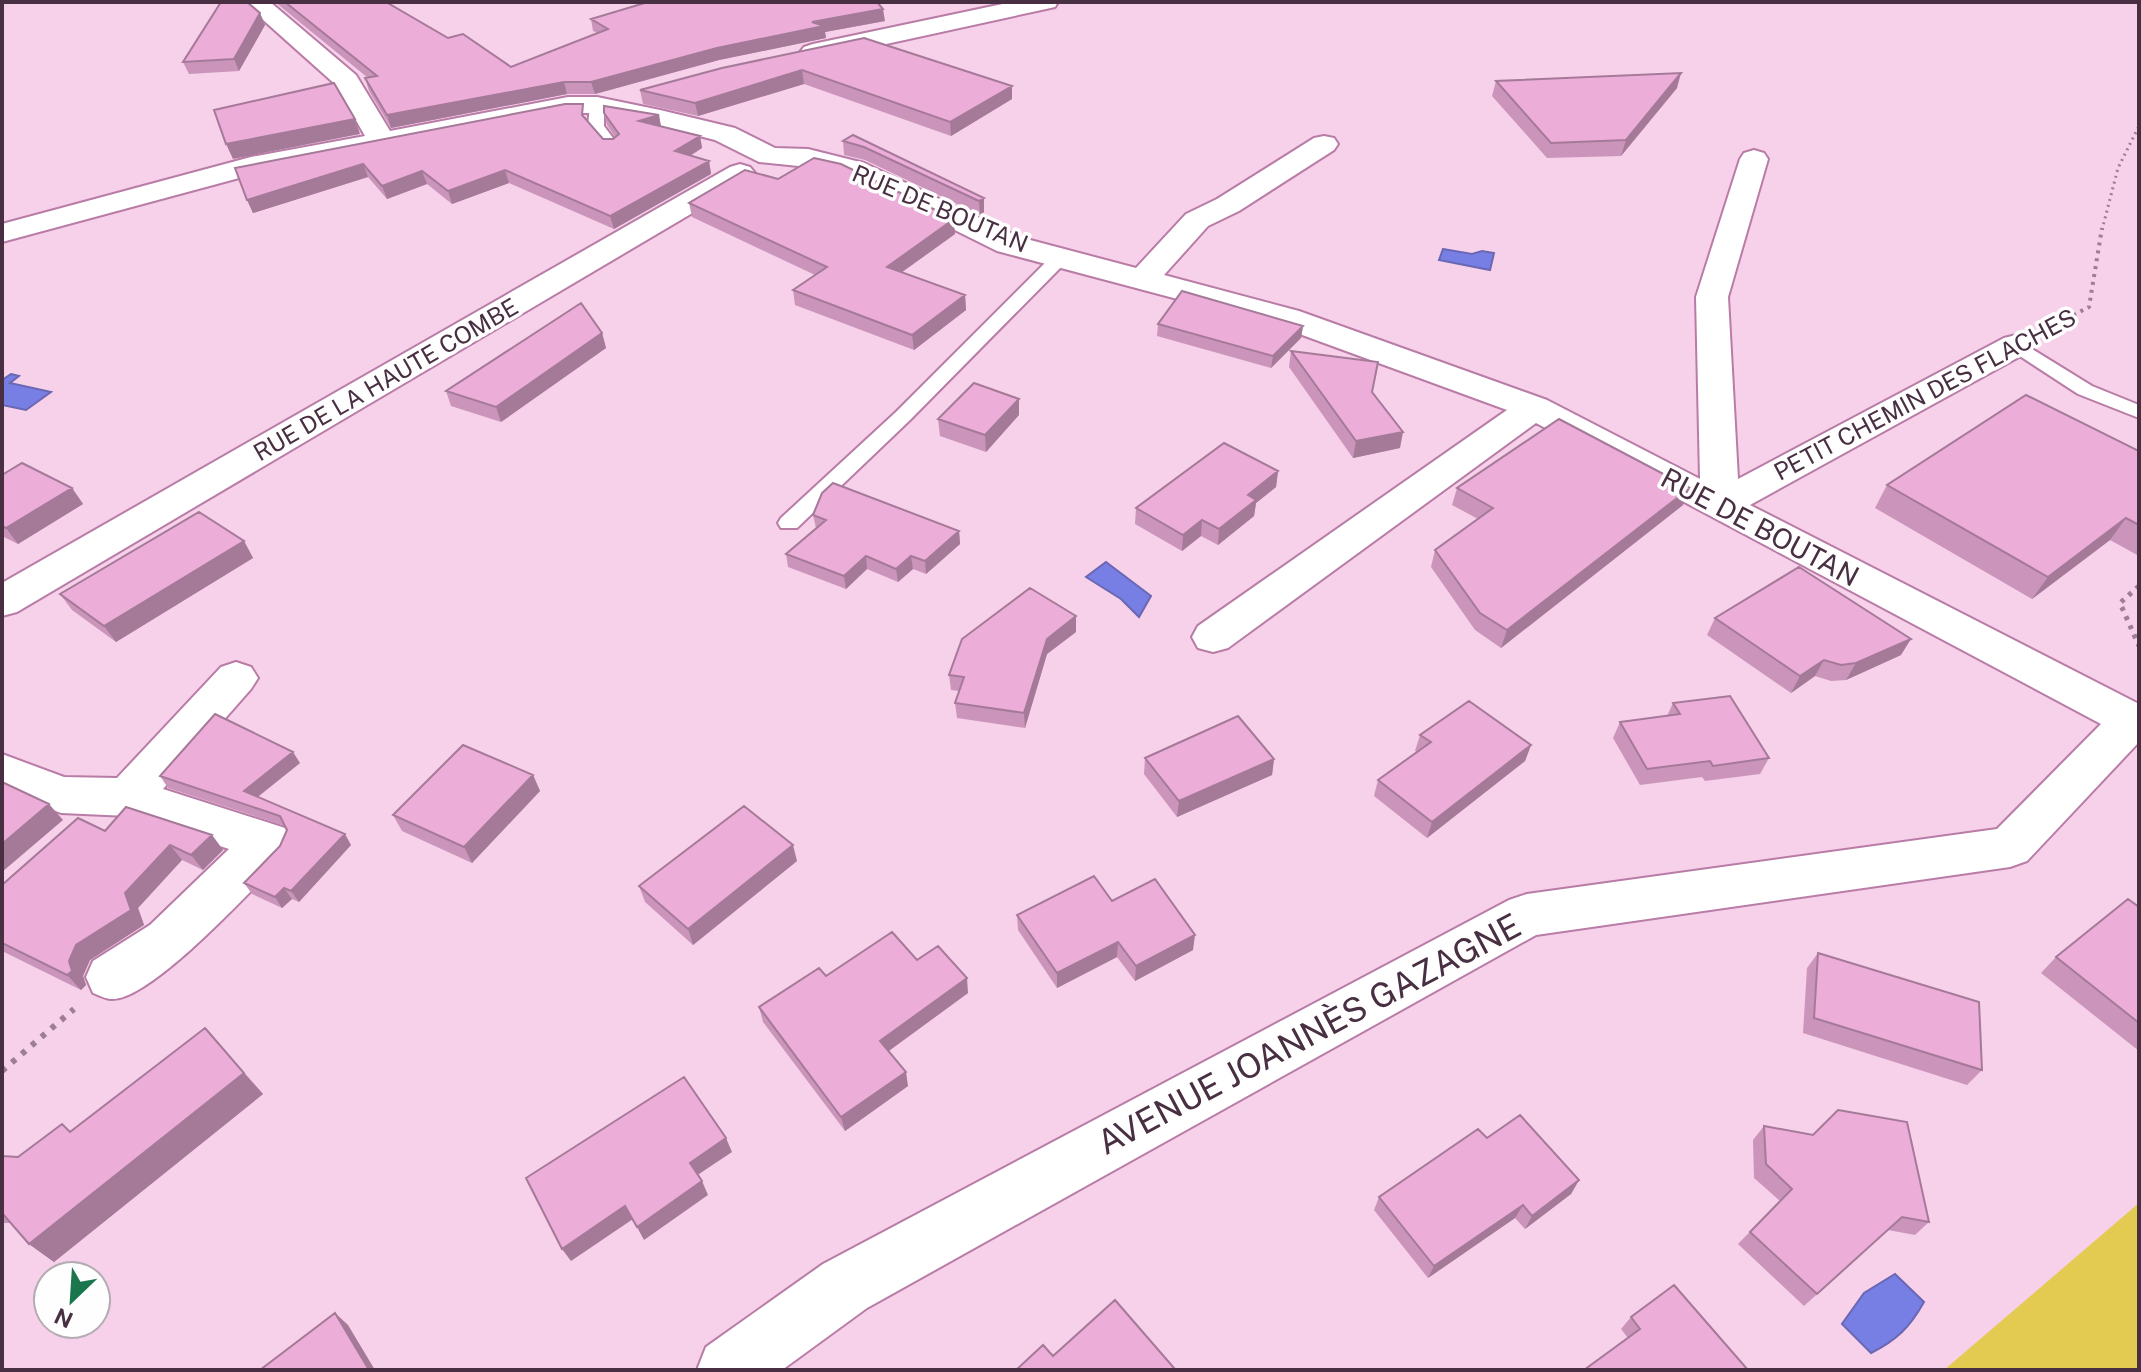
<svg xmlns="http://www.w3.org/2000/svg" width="2141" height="1372" font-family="'Public Sans',sans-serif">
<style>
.green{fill:#e3cb52}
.water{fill:#787fe4;stroke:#6a67b3;stroke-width:2}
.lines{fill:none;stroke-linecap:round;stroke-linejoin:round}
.service-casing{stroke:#b87ca6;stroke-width:4}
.minor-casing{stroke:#b87ca6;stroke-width:4}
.path-far3{stroke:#9d7e94;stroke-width:3;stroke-dasharray:2 4;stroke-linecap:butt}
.path-far2{stroke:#9d7e94;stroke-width:4;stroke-dasharray:3 5;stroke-linecap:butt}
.path-far1{stroke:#9d7e94;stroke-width:5;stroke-dasharray:4 6;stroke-linecap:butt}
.path{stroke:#9d7e94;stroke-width:6;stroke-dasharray:5 8;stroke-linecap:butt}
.service{fill:#fff;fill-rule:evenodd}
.minor{fill:#fff;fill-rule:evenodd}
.wall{fill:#cb95bb}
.shaded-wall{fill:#a57998}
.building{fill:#ecadd9;stroke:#a57998;stroke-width:2}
.labels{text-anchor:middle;stroke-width:7;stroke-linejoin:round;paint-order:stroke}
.far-street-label{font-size:24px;fill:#482f41;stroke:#fefefe}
.street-label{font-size:28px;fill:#482f41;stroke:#fefefe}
.near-street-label{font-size:34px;fill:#482f41;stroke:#fefefe}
</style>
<rect width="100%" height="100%" fill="#f7d0ea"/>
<path class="green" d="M 2139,1203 L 2139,1370 L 1944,1370 Z"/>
<path class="water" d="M 1443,249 L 1472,254 L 1482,251 L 1494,253 L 1490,270 L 1439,260 Z
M 11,374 L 19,376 L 10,383 L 51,392 L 26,410 L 2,405 L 2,380 Z
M 1106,562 L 1151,596 L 1139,617 L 1121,599 L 1086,577 Z
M 1895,1274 L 1924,1302 C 1910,1327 1897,1340 1871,1353 L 1842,1324 L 1864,1293 Z"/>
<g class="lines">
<g class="service-casing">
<path id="service" d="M 597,101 L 604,105 L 604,126 L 619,146 L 616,149 L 606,149 L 588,126 L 590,105 Z
M 1061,252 L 1070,257 L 1067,261 L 910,420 L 797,528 L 781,528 L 778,523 L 781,518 L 896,412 L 1055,253 Z
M 2016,339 L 2092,386 L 2139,405 L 2139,418 L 2078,394 L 2009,349 L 2007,345 Z"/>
</g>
<g class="minor-casing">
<path id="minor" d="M 243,2 L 270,2 L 356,75 L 390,131 L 568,97 L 597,97 L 660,110 L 735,128 L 775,148 L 808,149 L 864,163 L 1019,237 L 1136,268 L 1186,214 L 1217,199 L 1314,138 L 1324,136 L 1334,138 L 1338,144 L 1334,150 L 1239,211 L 1208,226 L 1164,275 L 1299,311 L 1547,400 L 1700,479 L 1696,297 L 1740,159 L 1744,153 L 1754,150 L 1764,153 L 1768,159 L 1728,297 L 1738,479 L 2004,338 L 2016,335 L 2028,338 L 2033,345 L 2028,352 L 1750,505 L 2139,704 L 2139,742 L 2027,861 L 2010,867 L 1536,935 L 867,1308 L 782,1370 L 697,1370 L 706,1347 L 823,1264 L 1509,900 L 1527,894 L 1997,829 L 2101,724 L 1536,423 L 1228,648 L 1213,652 L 1198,648 L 1192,637 L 1198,626 L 1507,410 L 1275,325 L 997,251 L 844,175 L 808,167 L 759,162 L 715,140 L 660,126 L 597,113 L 568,113 L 254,174 L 2,242 L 2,224 L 251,157 L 365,136 L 336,85 Z
M 1012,2 L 1058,2 L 1055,7 L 1046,9 L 813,60 L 804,57 L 800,52 L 804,47 L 813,44 Z
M 740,164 L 750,167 L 755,173 L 750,179 L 17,612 L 2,616 L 2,583 L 730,167 Z
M 236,662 L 251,667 L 258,678 L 251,689 L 163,789 L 285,828 L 292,842 L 285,856 C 256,885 150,1002 111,999 C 106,999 98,995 93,993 L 86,977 L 93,961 L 150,925 L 229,849 L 128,816 L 61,813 L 2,791 L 2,754 L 64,777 L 117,778 L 221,667 Z"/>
</g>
<path class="path-far3" d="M 2102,230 L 2118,168 L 2139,126"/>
<path class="path-far2" d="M 2052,326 L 2089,307 L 2102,228"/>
<path class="path-far1" d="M 2139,586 L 2120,603 L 2139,646"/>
<path class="path" d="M 2,1071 L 74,1009"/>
<use href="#service" class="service"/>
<use href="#minor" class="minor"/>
</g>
<path class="wall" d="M 275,2 L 386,2 L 448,38 L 511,67 L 598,33 L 593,31 L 591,19 L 885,21 L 825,32 L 826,38 L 719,60 L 595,94 L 567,94 L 391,128 L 369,91 L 365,78 L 368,78 Z
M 260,13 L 265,25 L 239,71 L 189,74 L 183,62 Z
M 864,38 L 1012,99 L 951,136 L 804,84 L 698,116 L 643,104 L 640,90 Z
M 1496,81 L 1677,88 L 1621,156 L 1547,158 L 1492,96 Z
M 604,113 L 659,115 L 661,126 L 700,136 L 702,148 L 690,156 L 709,161 L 711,174 L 614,229 L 509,183 L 452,204 L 427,184 L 387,199 L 368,177 L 253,213 L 235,168 L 586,117 L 586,119 L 603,139 L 613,139 L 615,137 L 607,125 Z
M 853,135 L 984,198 L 984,212 L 980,215 L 865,160 L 844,155 L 843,141 Z
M 689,203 L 955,234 L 901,273 L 965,295 L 966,310 L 914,350 L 795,305 L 793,290 L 815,275 L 692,217 Z
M 1158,324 L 1303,326 L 1301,338 L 1271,368 L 1157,336 Z
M 602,333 L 606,348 L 501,422 L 451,406 L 446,391 Z
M 1291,351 L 1400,448 L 1353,458 L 1289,367 Z
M 1019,399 L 1019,415 L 986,452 L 940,436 L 938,419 Z
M 2139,451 L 2139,556 L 2110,540 L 2032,599 L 1875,508 L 1887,485 Z
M 1278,471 L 1276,487 L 1256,503 L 1254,516 L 1218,545 L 1201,536 L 1182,551 L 1135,524 L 1136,508 Z
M 2,475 L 72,488 L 83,504 L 18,544 L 2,536 Z
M 1457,488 L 1683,505 L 1501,648 L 1475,630 L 1431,567 L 1435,550 L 1478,519 L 1452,505 Z
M 813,515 L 959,531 L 960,544 L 926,574 L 913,569 L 898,582 L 867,569 L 846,589 L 788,567 L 786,554 L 816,528 Z
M 244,541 L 253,558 L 116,642 L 72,610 L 60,594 Z
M 1715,618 L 1901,655 L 1846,680 L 1831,681 L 1815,676 L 1791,693 L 1707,635 Z
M 1076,632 L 1047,654 L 1025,728 L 957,718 L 955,703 L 959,691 L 951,690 L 949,675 Z
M 1673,703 L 1769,758 L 1760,774 L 1705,781 L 1702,777 L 1640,785 L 1613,738 L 1620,722 L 1667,716 Z
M 1420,735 L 1531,745 L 1525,761 L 1427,838 L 1374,796 L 1378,780 L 1417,752 L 1415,751 Z
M 1145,758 L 1274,759 L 1272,775 L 1177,817 L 1144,774 Z
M 300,763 L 258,797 L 351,845 L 299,902 L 292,899 L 282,908 L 252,894 L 244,883 L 280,846 L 287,830 L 285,826 L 168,788 L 160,776 Z
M 533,775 L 540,791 L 472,863 L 402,831 L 393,815 Z
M 105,831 L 212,835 L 223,850 L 203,870 L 182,860 L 138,908 L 144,925 L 90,960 L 83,976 L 86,985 L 81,990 L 2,951 L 2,885 Z
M 797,861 L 693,945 L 645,902 L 639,886 Z
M 1112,901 L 1193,950 L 1135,981 L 1117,957 L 1057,988 L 1018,930 L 1017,915 Z
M 2139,907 L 2139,1051 L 2041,973 L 2056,957 Z
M 1818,953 L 1982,1070 L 1967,1085 L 1803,1033 L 1807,968 Z
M 917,960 L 968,993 L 889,1051 L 908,1086 L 845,1131 L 763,1022 L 759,1007 L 826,976 Z
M 205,1028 L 263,1094 L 54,1262 L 29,1244 L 11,1223 L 2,1223 L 2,1156 L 18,1157 L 62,1124 L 70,1131 Z
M 1764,1126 L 1929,1222 L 1915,1235 L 1888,1230 L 1804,1306 L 1738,1244 L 1780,1201 L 1754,1178 L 1753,1140 Z
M 1487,1138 L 1579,1180 L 1571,1194 L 1525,1229 L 1515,1218 L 1428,1278 L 1374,1210 L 1379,1197 Z
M 1631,1317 L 1748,1370 L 1628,1338 L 1621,1329 Z"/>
<path class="shaded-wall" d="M 883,9 L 885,21 L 825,32 L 826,38 L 719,60 L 595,94 L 591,82 L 812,22 Z
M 260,13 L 265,25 L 239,71 L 234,59 Z
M 802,70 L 804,84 L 698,116 L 695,103 Z
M 1681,73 L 1677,88 L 1621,156 L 1626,140 Z
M 564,82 L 567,94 L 391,128 L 387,115 Z
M 1012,86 L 1012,99 L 951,136 L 950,122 Z
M 659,115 L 661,128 L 639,121 Z
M 355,119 L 360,134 L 233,159 L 226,144 Z
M 700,136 L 702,148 L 677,164 L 675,151 Z
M 709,161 L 711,174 L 614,229 L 610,216 Z
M 363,164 L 368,177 L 253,213 L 247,200 Z
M 505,170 L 509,183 L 452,204 L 448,191 Z
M 422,171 L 427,184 L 387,199 L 382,186 Z
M 984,198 L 984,212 L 980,215 L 979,201 Z
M 954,219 L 955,234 L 888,282 L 887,267 Z
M 965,295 L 966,310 L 914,350 L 912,335 Z
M 1303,326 L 1301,338 L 1271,368 L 1273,356 Z
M 602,333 L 606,348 L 501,422 L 496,407 Z
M 1019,399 L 1019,415 L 986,452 L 985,435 Z
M 1403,432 L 1400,448 L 1353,458 L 1356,441 Z
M 1278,471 L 1276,487 L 1256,503 L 1254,516 L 1218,545 L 1219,529 L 1248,495 Z
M 72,488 L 83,504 L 18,544 L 6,528 Z
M 1690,488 L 1683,505 L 1501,648 L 1507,630 Z
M 2126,518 L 2110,540 L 2032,599 L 2048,577 Z
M 1202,520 L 1201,536 L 1182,551 L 1183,535 Z
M 959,531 L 960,544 L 926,574 L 925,561 Z
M 244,541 L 253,558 L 116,642 L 104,626 Z
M 866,556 L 867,569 L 846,589 L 844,576 Z
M 911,556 L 913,569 L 898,582 L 896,569 Z
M 1076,616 L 1076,632 L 1047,654 L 1025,728 L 1024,713 L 1047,639 Z
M 1911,639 L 1901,655 L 1846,680 L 1856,663 Z
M 1824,660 L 1815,676 L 1791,693 L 1800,676 Z
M 1531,745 L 1525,761 L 1427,838 L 1432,822 Z
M 293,752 L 300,763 L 251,802 L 244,791 Z
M 1274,759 L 1272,775 L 1177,817 L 1179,801 Z
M 533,775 L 540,791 L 472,863 L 464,847 Z
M 49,804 L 63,820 L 2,872 L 2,844 Z
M 345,834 L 351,845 L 299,902 L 291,891 Z
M 212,835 L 223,850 L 203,870 L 191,855 Z
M 170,845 L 182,860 L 138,908 L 144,925 L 90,960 L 83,976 L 86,985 L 81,990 L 67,975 L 69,961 L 76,945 Z
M 793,845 L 797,861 L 693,945 L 688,929 Z
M 284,888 L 292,899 L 282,908 L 275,897 Z
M 1195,935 L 1193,950 L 1135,981 L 1136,966 Z
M 1118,942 L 1117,957 L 1057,988 L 1057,973 Z
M 967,978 L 968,993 L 883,1055 L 880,1041 Z
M 906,1072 L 908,1086 L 845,1131 L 841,1117 Z
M 244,1073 L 263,1094 L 54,1262 L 29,1244 Z
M 726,1138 L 732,1152 L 696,1176 L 690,1163 Z
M 1579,1180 L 1571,1194 L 1525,1229 L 1532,1216 Z
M 702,1181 L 708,1195 L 644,1240 L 637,1227 Z
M 1523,1205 L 1515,1218 L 1428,1278 L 1434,1266 Z
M 625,1206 L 633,1219 L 571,1261 L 562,1249 Z
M 335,1313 L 348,1325 L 375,1370 L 369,1370 Z"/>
<path class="building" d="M 221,2 L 247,2 L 260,13 L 234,59 L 183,62 Z
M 285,2 L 386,2 L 448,38 L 463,34 L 511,67 L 608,29 L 591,19 L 648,2 L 877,2 L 883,9 L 812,22 L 824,26 L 717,48 L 591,82 L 564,82 L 387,115 L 365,78 L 377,76 Z
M 864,38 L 1012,86 L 950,122 L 802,70 L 695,103 L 640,90 L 722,68 Z
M 1681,73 L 1626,140 L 1551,143 L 1496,81 Z
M 334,83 L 355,119 L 226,144 L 214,110 Z
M 565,104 L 583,104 L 582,115 L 603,139 L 613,139 L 619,134 L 604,113 L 604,106 L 659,115 L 639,121 L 700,136 L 675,151 L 709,161 L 610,216 L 505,170 L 448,191 L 422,171 L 382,186 L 363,164 L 247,200 L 235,168 Z
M 853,135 L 984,198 L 979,201 L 864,147 L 843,141 Z
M 814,158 L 841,164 L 954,219 L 887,267 L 965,295 L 912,335 L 793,290 L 827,267 L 689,203 L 745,170 L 778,179 Z
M 1182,291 L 1303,326 L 1273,356 L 1158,324 Z
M 581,303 L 602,333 L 496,407 L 446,391 Z
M 1291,351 L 1378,362 L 1372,392 L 1403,432 L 1356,441 Z
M 974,383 L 1019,399 L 985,435 L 938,419 Z
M 2026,395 L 2139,451 L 2139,525 L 2126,518 L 2048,577 L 1887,485 Z
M 1559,419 L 1690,488 L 1507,630 L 1480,613 L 1435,550 L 1493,508 L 1457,488 Z
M 1224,443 L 1278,471 L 1248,495 L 1256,500 L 1219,529 L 1202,520 L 1183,535 L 1136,508 Z
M 22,463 L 72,488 L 6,528 L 2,526 L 2,475 Z
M 833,483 L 959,531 L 925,561 L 911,556 L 896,569 L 866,556 L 844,576 L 786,554 L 826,520 L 813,515 L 822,493 Z
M 199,512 L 244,541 L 104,626 L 60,594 Z
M 1799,567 L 1911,639 L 1856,663 L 1841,665 L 1824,660 L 1800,676 L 1715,618 Z
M 1030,588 L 1076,616 L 1047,639 L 1024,713 L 955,703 L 964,677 L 949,675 L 962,639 Z
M 1730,696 L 1769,758 L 1713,766 L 1710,761 L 1647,769 L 1620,722 L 1680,714 L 1673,703 Z
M 1469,701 L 1531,745 L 1432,822 L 1378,780 L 1431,742 L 1420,735 Z
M 215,714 L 293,752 L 244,791 L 345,834 L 291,891 L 284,888 L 275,897 L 244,883 L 280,846 L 287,830 L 280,816 L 160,776 Z
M 1238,716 L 1274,759 L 1179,801 L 1145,758 Z
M 463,745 L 533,775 L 464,847 L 393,815 Z
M 2,782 L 49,804 L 2,844 Z
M 744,806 L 793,845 L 688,929 L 639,886 Z
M 126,807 L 212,835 L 191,855 L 170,845 L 125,893 L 131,910 L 76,945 L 69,961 L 72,971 L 67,975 L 2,943 L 2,885 L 78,818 L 105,831 Z
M 1094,876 L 1112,901 L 1155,879 L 1195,935 L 1136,966 L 1118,942 L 1057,973 L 1017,915 Z
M 2128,899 L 2139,907 L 2139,1023 L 2056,957 Z
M 892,932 L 917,960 L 938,946 L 967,978 L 880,1041 L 906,1072 L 841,1117 L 759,1007 L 819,968 L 826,976 Z
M 1818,953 L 1979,1002 L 1982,1070 L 1814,1018 Z
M 205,1028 L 244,1073 L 29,1244 L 2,1213 L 2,1156 L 18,1157 L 62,1124 L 70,1132 Z
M 684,1077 L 726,1138 L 690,1163 L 702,1181 L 637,1227 L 625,1206 L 562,1249 L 526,1178 Z
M 1838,1110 L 1907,1122 L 1929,1222 L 1902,1217 L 1817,1294 L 1750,1232 L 1792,1189 L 1766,1164 L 1764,1126 L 1813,1135 Z
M 1520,1115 L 1579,1180 L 1532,1216 L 1523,1205 L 1434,1266 L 1379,1197 L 1478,1129 L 1487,1138 Z
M 1674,1285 L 1748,1370 L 1584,1370 L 1640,1329 L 1631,1317 Z
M 1115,1300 L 1174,1368 L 1172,1370 L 1016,1370 L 1043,1345 L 1053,1356 Z
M 335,1313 L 369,1370 L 260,1370 Z"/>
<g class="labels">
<g class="far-street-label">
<text transform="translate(940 209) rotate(23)" y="8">RUE DE BOUTAN</text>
<text transform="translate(386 380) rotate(-30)" y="8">RUE DE LA HAUTE COMBE</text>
<text transform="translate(1925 395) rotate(-28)" y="8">PETIT CHEMIN DES FLACHES</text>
</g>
<g class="street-label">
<text transform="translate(1760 527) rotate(28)" y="10">RUE DE BOUTAN</text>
</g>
<g class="near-street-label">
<text transform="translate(1309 1034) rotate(-28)" y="12">AVENUE JOANNÈS GAZAGNE</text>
</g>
</g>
<rect width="2141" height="1372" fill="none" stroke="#482f41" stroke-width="8"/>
<g transform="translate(72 1300) rotate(205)"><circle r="38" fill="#fefefe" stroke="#b5abb2" stroke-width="2"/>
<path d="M0-6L14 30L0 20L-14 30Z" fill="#1a774d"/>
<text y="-12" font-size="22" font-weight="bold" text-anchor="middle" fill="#482f41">N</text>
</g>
</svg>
